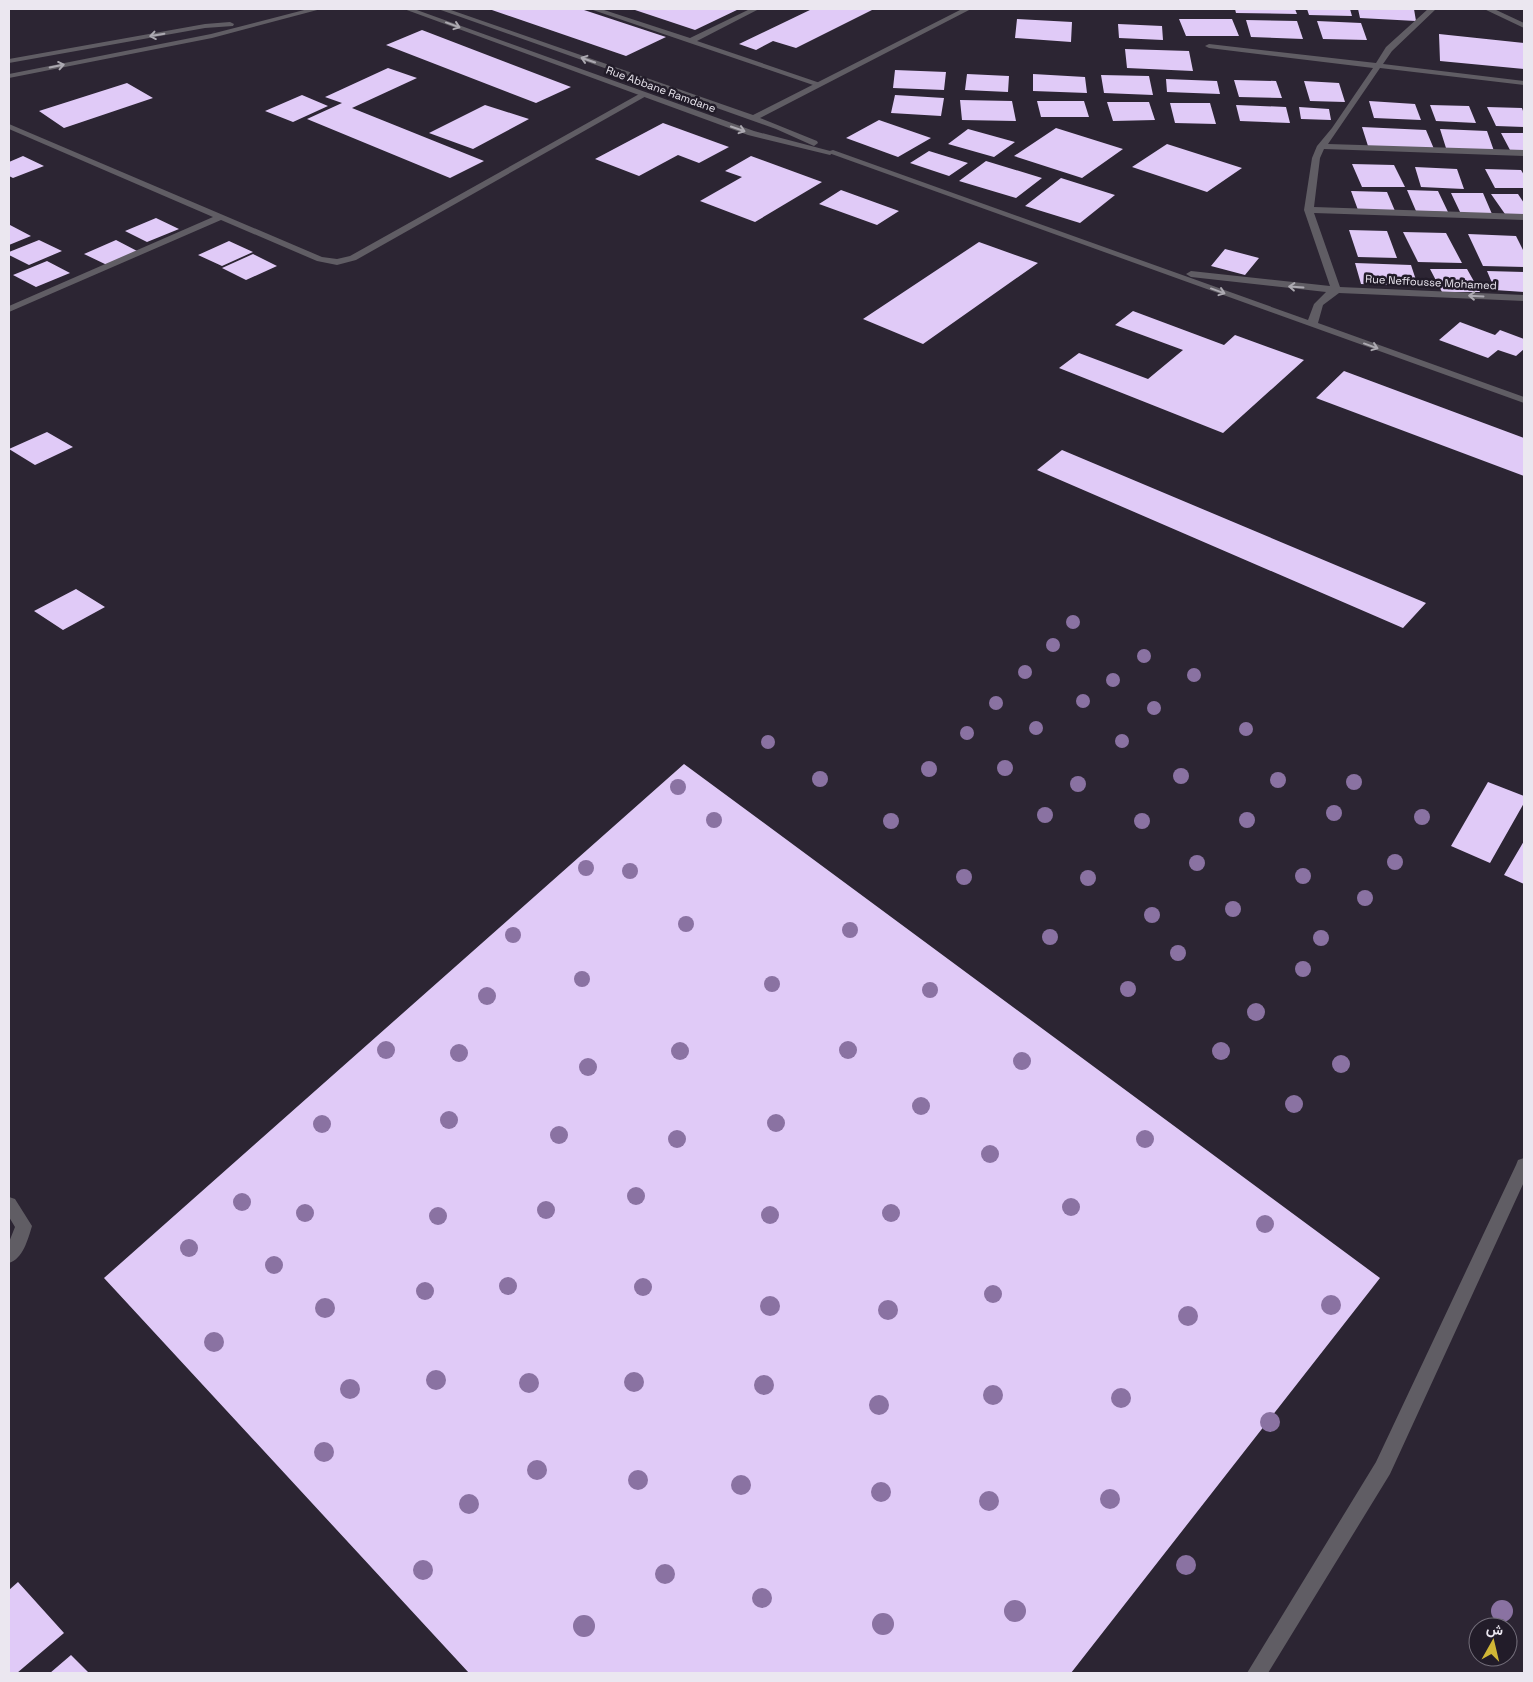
<svg xmlns="http://www.w3.org/2000/svg" width="1533" height="1682" font-family="'Space Grotesk',Vazirmatn,sans-serif">
<style>
.building{fill:#e0caf7}
.lines{fill:none;stroke-linecap:round;stroke-linejoin:round}
.minor{fill:#605d64;fill-rule:evenodd}
.tertiary{fill:#605d64;fill-rule:evenodd}
.tree{fill:#8a72a2}
.oneway{stroke:#aca9b1}
.labels{text-anchor:middle;stroke-width:5;stroke-linejoin:round;paint-order:stroke}
.far-street-label{font-size:11px;fill:#ebe7f0;stroke:#221c29}
</style>
<rect width="100%" height="100%" fill="#2c2533"/>
<path class="building" d="M 489,9 L 581,9 L 666,37 L 626,56 Z
M 632,9 L 739,9 L 695,30 Z
M 812,9 L 874,9 L 796,48 L 773,41 L 756,50 L 739,44 Z
M 1235,9 L 1295,9 L 1297,14 L 1236,13 Z
M 1307,9 L 1350,9 L 1352,16 L 1309,15 Z
M 1358,9 L 1414,9 L 1416,21 L 1360,18 Z
M 1017,19 L 1072,22 L 1071,42 L 1015,38 Z
M 1179,19 L 1232,19 L 1239,36 L 1186,36 Z
M 1246,20 L 1297,21 L 1303,39 L 1251,37 Z
M 1317,21 L 1361,23 L 1367,40 L 1323,39 Z
M 1118,24 L 1162,26 L 1163,40 L 1119,38 Z
M 422,30 L 571,87 L 536,103 L 386,45 Z
M 1439,34 L 1524,43 L 1524,69 L 1440,61 Z
M 1125,49 L 1189,51 L 1193,71 L 1127,68 Z
M 388,68 L 417,78 L 352,108 L 484,161 L 450,178 L 307,119 L 342,103 L 325,97 Z
M 895,70 L 946,72 L 944,90 L 893,88 Z
M 967,74 L 1009,76 L 1008,92 L 965,90 Z
M 1033,74 L 1085,77 L 1087,93 L 1033,91 Z
M 1101,75 L 1149,76 L 1153,95 L 1104,93 Z
M 1166,79 L 1217,81 L 1220,94 L 1167,92 Z
M 1234,80 L 1276,81 L 1282,98 L 1239,97 Z
M 1304,81 L 1339,83 L 1345,102 L 1310,101 Z
M 127,83 L 153,98 L 64,128 L 39,111 Z
M 302,95 L 328,106 L 293,122 L 265,111 Z
M 895,95 L 944,98 L 941,116 L 891,113 Z
M 960,100 L 1012,101 L 1016,121 L 962,120 Z
M 1037,101 L 1084,101 L 1089,117 L 1041,117 Z
M 1369,101 L 1415,104 L 1421,120 L 1374,118 Z
M 1107,102 L 1149,102 L 1155,120 L 1113,121 Z
M 1170,103 L 1210,103 L 1216,124 L 1175,123 Z
M 485,105 L 529,119 L 473,149 L 429,133 Z
M 1236,105 L 1286,107 L 1290,123 L 1240,121 Z
M 1430,105 L 1469,106 L 1476,123 L 1436,121 Z
M 1299,107 L 1329,109 L 1331,120 L 1301,119 Z
M 1487,107 L 1522,108 L 1524,114 L 1524,127 L 1496,126 Z
M 879,120 L 931,138 L 898,157 L 846,138 Z
M 663,123 L 729,147 L 699,163 L 678,155 L 639,176 L 595,159 Z
M 1362,127 L 1426,130 L 1434,149 L 1368,146 Z
M 1056,128 L 1123,149 L 1082,178 L 1014,156 Z
M 968,129 L 1015,142 L 994,157 L 948,144 Z
M 1440,129 L 1487,131 L 1494,151 L 1446,148 Z
M 1501,133 L 1524,133 L 1524,150 L 1510,150 Z
M 1167,144 L 1242,168 L 1207,192 L 1132,167 Z
M 929,151 L 968,163 L 949,176 L 910,163 Z
M 23,156 L 44,166 L 13,178 L 9,176 L 9,162 Z
M 751,156 L 822,182 L 755,222 L 700,201 L 742,177 L 725,171 Z
M 986,161 L 1042,178 L 1016,198 L 959,181 Z
M 1352,164 L 1394,165 L 1405,187 L 1362,187 Z
M 1415,167 L 1457,169 L 1464,189 L 1421,187 Z
M 1485,169 L 1521,170 L 1524,175 L 1524,188 L 1495,188 Z
M 1061,178 L 1115,195 L 1080,223 L 1025,206 Z
M 841,190 L 899,211 L 877,225 L 819,204 Z
M 1407,190 L 1438,191 L 1448,212 L 1416,211 Z
M 1351,191 L 1387,192 L 1395,211 L 1358,210 Z
M 1451,193 L 1483,193 L 1492,214 L 1461,214 Z
M 1491,194 L 1518,194 L 1524,203 L 1524,214 L 1505,214 Z
M 156,218 L 179,229 L 147,242 L 125,231 Z
M 10,225 L 31,236 L 9,245 Z
M 1349,230 L 1387,231 L 1397,258 L 1358,257 Z
M 1403,232 L 1446,233 L 1462,263 L 1418,262 Z
M 1468,234 L 1516,236 L 1524,252 L 1524,267 L 1483,266 Z
M 39,240 L 62,251 L 29,265 L 9,255 L 9,252 Z
M 116,240 L 139,252 L 107,265 L 84,254 Z
M 229,241 L 253,252 L 222,266 L 198,255 Z
M 979,242 L 1038,263 L 923,344 L 863,319 Z
M 1225,249 L 1259,258 L 1245,275 L 1211,266 Z
M 253,254 L 277,266 L 246,280 L 222,268 Z
M 47,261 L 70,273 L 36,287 L 13,275 Z
M 1355,263 L 1411,265 L 1418,286 L 1361,284 Z
M 1430,269 L 1467,269 L 1480,292 L 1442,292 Z
M 1487,271 L 1524,272 L 1524,292 L 1495,290 Z
M 1133,311 L 1224,345 L 1235,335 L 1304,360 L 1223,433 L 1059,368 L 1079,353 L 1148,379 L 1183,350 L 1115,325 Z
M 1460,322 L 1495,335 L 1500,330 L 1524,339 L 1524,349 L 1516,356 L 1498,350 L 1488,358 L 1439,340 Z
M 1344,371 L 1524,438 L 1524,476 L 1316,398 Z
M 47,432 L 73,447 L 35,465 L 9,449 Z
M 1062,450 L 1426,603 L 1403,628 L 1037,470 Z
M 76,589 L 105,607 L 63,630 L 34,611 Z
M 684,764 L 1380,1278 L 1071,1673 L 469,1673 L 104,1278 Z
M 1488,782 L 1524,796 L 1524,803 L 1490,863 L 1451,846 Z
M 1524,841 L 1524,884 L 1504,875 Z
M 18,1582 L 64,1633 L 17,1673 L 9,1673 L 9,1590 Z
M 71,1655 L 89,1673 L 50,1673 Z"/>
<g class="lines">
<path class="minor" d="M 590,9 L 601,9 L 690,38 L 750,9 L 759,9 L 697,41 L 823,84 L 816,86 Z
M 1428,9 L 1436,9 L 1392,51 L 1383,64 L 1524,81 L 1524,85 L 1380,68 L 1328,144 L 1524,150 L 1524,156 L 1324,149 L 1320,158 L 1314,207 L 1524,214 L 1524,220 L 1314,213 L 1340,287 L 1524,295 L 1524,301 L 1339,293 L 1323,305 L 1318,323 L 1524,397 L 1524,403 L 826,152 L 833,150 L 1308,320 L 1314,304 L 1326,292 L 1191,277 L 1186,274 L 1191,271 L 1330,286 L 1304,210 L 1312,158 L 1317,146 L 1332,128 L 1373,68 L 1209,48 L 1205,46 L 1209,44 L 1376,63 L 1386,47 Z
M 1484,9 L 1494,9 L 1524,23 L 1524,28 Z
M 641,93 L 648,95 L 356,260 L 337,265 L 317,261 L 221,220 L 9,312 L 9,306 L 213,217 L 9,129 L 9,124 L 322,257 L 337,259 L 350,256 Z
M 1524,1158 L 1524,1182 L 1390,1474 L 1268,1673 L 1247,1673 L 1376,1462 L 1516,1165 L 1518,1160 Z
M 9,1197 L 15,1199 L 32,1226 C 28,1239 23,1259 9,1263 L 9,1242 L 15,1227 L 9,1217 Z"/>
<path class="tertiary" d="M 308,9 L 321,9 L 212,38 L 9,78 L 9,74 L 211,34 Z
M 404,9 L 414,9 L 754,131 L 834,152 L 830,155 L 748,135 Z
M 438,9 L 448,9 L 753,115 L 962,9 L 971,9 L 760,118 L 817,141 L 818,143 L 814,146 L 776,129 Z
M 230,22 L 234,24 L 233,26 L 205,28 L 9,63 L 9,59 L 205,24 Z"/>
</g>
<g class="tree">
<circle cx="1073" cy="622" r="7"/>
<circle cx="1053" cy="645" r="7"/>
<circle cx="1144" cy="656" r="7"/>
<circle cx="1025" cy="672" r="7"/>
<circle cx="1194" cy="675" r="7"/>
<circle cx="1113" cy="680" r="7"/>
<circle cx="1083" cy="701" r="7"/>
<circle cx="996" cy="703" r="7"/>
<circle cx="1154" cy="708" r="7"/>
<circle cx="1036" cy="728" r="7"/>
<circle cx="1246" cy="729" r="7"/>
<circle cx="967" cy="733" r="7"/>
<circle cx="1122" cy="741" r="7"/>
<circle cx="768" cy="742" r="7"/>
<circle cx="1005" cy="768" r="8"/>
<circle cx="929" cy="769" r="8"/>
<circle cx="1181" cy="776" r="8"/>
<circle cx="820" cy="779" r="8"/>
<circle cx="1278" cy="780" r="8"/>
<circle cx="1354" cy="782" r="8"/>
<circle cx="1078" cy="784" r="8"/>
<circle cx="678" cy="787" r="8"/>
<circle cx="1334" cy="813" r="8"/>
<circle cx="1045" cy="815" r="8"/>
<circle cx="1422" cy="817" r="8"/>
<circle cx="714" cy="820" r="8"/>
<circle cx="1247" cy="820" r="8"/>
<circle cx="891" cy="821" r="8"/>
<circle cx="1142" cy="821" r="8"/>
<circle cx="1395" cy="862" r="8"/>
<circle cx="1197" cy="863" r="8"/>
<circle cx="586" cy="868" r="8"/>
<circle cx="630" cy="871" r="8"/>
<circle cx="1303" cy="876" r="8"/>
<circle cx="964" cy="877" r="8"/>
<circle cx="1088" cy="878" r="8"/>
<circle cx="1365" cy="898" r="8"/>
<circle cx="1233" cy="909" r="8"/>
<circle cx="1152" cy="915" r="8"/>
<circle cx="686" cy="924" r="8"/>
<circle cx="850" cy="930" r="8"/>
<circle cx="513" cy="935" r="8"/>
<circle cx="1050" cy="937" r="8"/>
<circle cx="1321" cy="938" r="8"/>
<circle cx="1178" cy="953" r="8"/>
<circle cx="1303" cy="969" r="8"/>
<circle cx="582" cy="979" r="8"/>
<circle cx="772" cy="984" r="8"/>
<circle cx="1128" cy="989" r="8"/>
<circle cx="930" cy="990" r="8"/>
<circle cx="487" cy="996" r="9"/>
<circle cx="1256" cy="1012" r="9"/>
<circle cx="386" cy="1050" r="9"/>
<circle cx="848" cy="1050" r="9"/>
<circle cx="680" cy="1051" r="9"/>
<circle cx="1221" cy="1051" r="9"/>
<circle cx="459" cy="1053" r="9"/>
<circle cx="1022" cy="1061" r="9"/>
<circle cx="1341" cy="1064" r="9"/>
<circle cx="588" cy="1067" r="9"/>
<circle cx="1294" cy="1104" r="9"/>
<circle cx="921" cy="1106" r="9"/>
<circle cx="449" cy="1120" r="9"/>
<circle cx="776" cy="1123" r="9"/>
<circle cx="322" cy="1124" r="9"/>
<circle cx="559" cy="1135" r="9"/>
<circle cx="677" cy="1139" r="9"/>
<circle cx="1145" cy="1139" r="9"/>
<circle cx="990" cy="1154" r="9"/>
<circle cx="636" cy="1196" r="9"/>
<circle cx="242" cy="1202" r="9"/>
<circle cx="1071" cy="1207" r="9"/>
<circle cx="546" cy="1210" r="9"/>
<circle cx="305" cy="1213" r="9"/>
<circle cx="891" cy="1213" r="9"/>
<circle cx="770" cy="1215" r="9"/>
<circle cx="438" cy="1216" r="9"/>
<circle cx="1265" cy="1224" r="9"/>
<circle cx="189" cy="1248" r="9"/>
<circle cx="274" cy="1265" r="9"/>
<circle cx="508" cy="1286" r="9"/>
<circle cx="643" cy="1287" r="9"/>
<circle cx="425" cy="1291" r="9"/>
<circle cx="993" cy="1294" r="9"/>
<circle cx="1331" cy="1305" r="10"/>
<circle cx="770" cy="1306" r="10"/>
<circle cx="325" cy="1308" r="10"/>
<circle cx="888" cy="1310" r="10"/>
<circle cx="1188" cy="1316" r="10"/>
<circle cx="214" cy="1342" r="10"/>
<circle cx="436" cy="1380" r="10"/>
<circle cx="634" cy="1382" r="10"/>
<circle cx="529" cy="1383" r="10"/>
<circle cx="764" cy="1385" r="10"/>
<circle cx="350" cy="1389" r="10"/>
<circle cx="993" cy="1395" r="10"/>
<circle cx="1121" cy="1398" r="10"/>
<circle cx="879" cy="1405" r="10"/>
<circle cx="1270" cy="1422" r="10"/>
<circle cx="324" cy="1452" r="10"/>
<circle cx="537" cy="1470" r="10"/>
<circle cx="638" cy="1480" r="10"/>
<circle cx="741" cy="1485" r="10"/>
<circle cx="881" cy="1492" r="10"/>
<circle cx="1110" cy="1499" r="10"/>
<circle cx="989" cy="1501" r="10"/>
<circle cx="469" cy="1504" r="10"/>
<circle cx="1186" cy="1565" r="10"/>
<circle cx="423" cy="1570" r="10"/>
<circle cx="665" cy="1574" r="10"/>
<circle cx="762" cy="1598" r="10"/>
<circle cx="1015" cy="1611" r="11"/>
<circle cx="1502" cy="1611" r="11"/>
<circle cx="883" cy="1624" r="11"/>
<circle cx="584" cy="1626" r="11"/>
</g>
<defs><path id="oneway-shaft" d="M-6 0H5M1.5-3L5.5 0L1.5 3" fill="none" stroke-width="1.6" stroke-linecap="round" stroke-linejoin="round" transform="scale(1.25)"/></defs>
<g class="oneway">
<use href="#oneway-shaft" transform="translate(453 25) rotate(20)"/>
<use href="#oneway-shaft" transform="translate(157 35) rotate(170)"/>
<use href="#oneway-shaft" transform="translate(588 60) rotate(-161)"/>
<use href="#oneway-shaft" transform="translate(57 66) rotate(-11)"/>
<use href="#oneway-shaft" transform="translate(738 129) rotate(19)"/>
<use href="#oneway-shaft" transform="translate(1296 287) rotate(-176)"/>
<use href="#oneway-shaft" transform="translate(1218 291) rotate(20)"/>
<use href="#oneway-shaft" transform="translate(1476 296) rotate(-177)"/>
<use href="#oneway-shaft" transform="translate(1371 346) rotate(20)"/>
</g>
<g class="labels">
<g class="far-street-label">
<text transform="translate(661 89) rotate(20)" y="4">Rue Abbane Ramdane</text>
<text transform="translate(1431 282) rotate(3)" y="4">Rue Neffousse Mohamed</text>
</g>
</g>
<rect width="1533" height="1682" fill="none" stroke="#ebe7f0" stroke-width="20"/>
<g transform="translate(1493 1642) rotate(8)"><circle r="24" fill="#221c29" stroke="#726d79"/>
<path d="M0-4L9 19L0 12L-9 19Z" fill="#d1b736"/>
<text y="-8" font-size="14" font-weight="bold" text-anchor="middle" fill="#ebe7f0">ش</text>
</g>
</svg>
